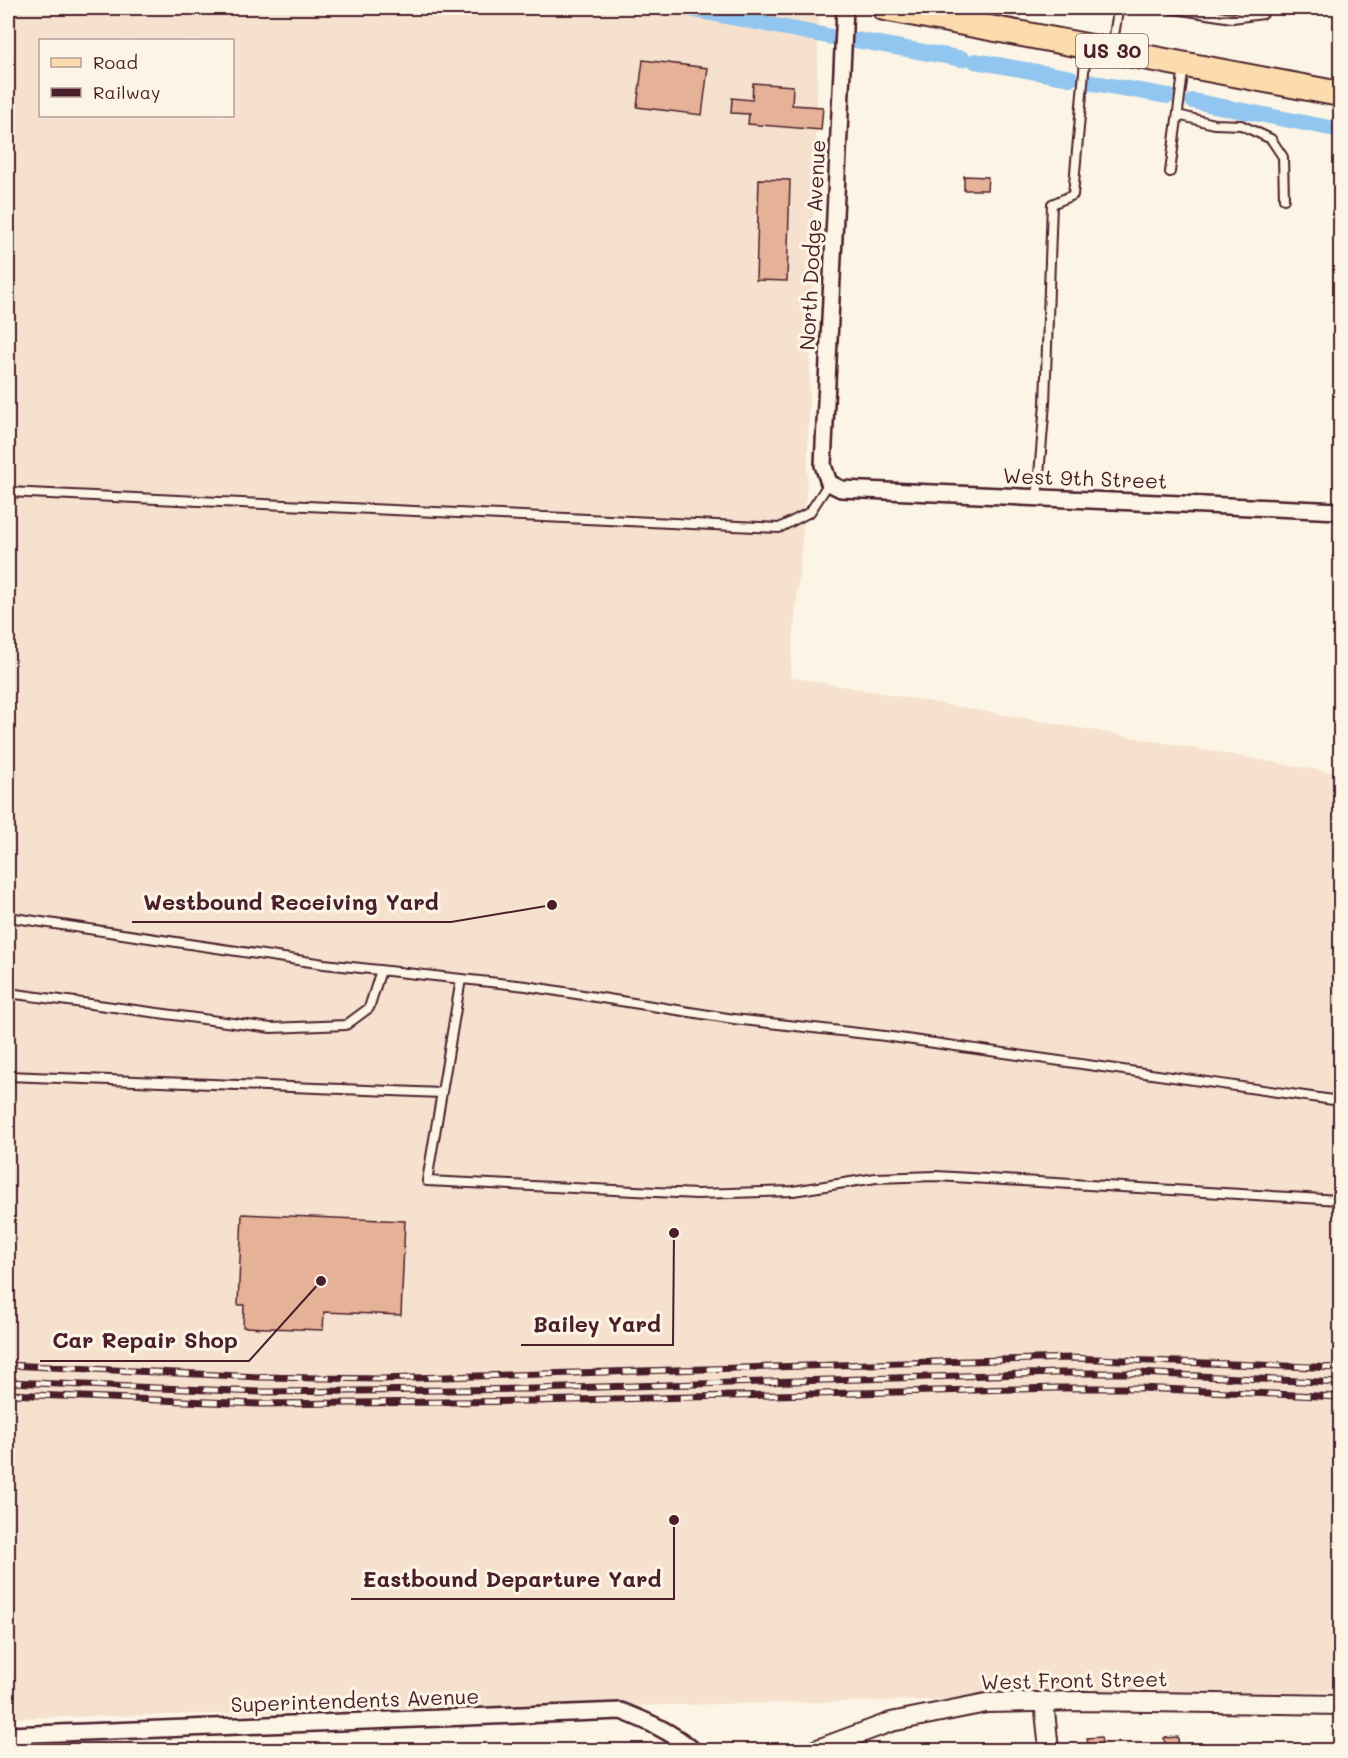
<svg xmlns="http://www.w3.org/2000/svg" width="1348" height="1758" font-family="Mali,sans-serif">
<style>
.built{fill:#f5e1ce;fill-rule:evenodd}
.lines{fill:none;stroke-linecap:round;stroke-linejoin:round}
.canal{stroke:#92c5ef;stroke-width:16}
.building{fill:#e5b298;stroke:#4a1f2b;stroke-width:1.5}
.service-casing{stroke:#4a1f2b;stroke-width:12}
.minor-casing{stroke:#4a1f2b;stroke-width:20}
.tertiary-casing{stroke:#4a1f2b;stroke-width:22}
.primary-casing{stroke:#4a1f2b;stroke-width:28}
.service{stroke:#fcf5e5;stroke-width:8}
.minor{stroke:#fcf5e5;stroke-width:15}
.tertiary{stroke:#fcf5e5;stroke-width:18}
.primary{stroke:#fcdcac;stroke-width:24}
.rail-casing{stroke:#4a1f2b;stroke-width:7}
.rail{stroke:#fcf5e5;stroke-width:4.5;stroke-dasharray:14;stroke-linecap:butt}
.labels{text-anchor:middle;stroke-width:6;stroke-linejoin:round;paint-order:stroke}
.shield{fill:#fcf5e5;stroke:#7f5f63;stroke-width:1.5}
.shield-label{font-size:20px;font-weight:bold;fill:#4a1f2b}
.street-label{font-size:21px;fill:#4a1f2b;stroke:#fcf5e5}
.leader{fill:none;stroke:#4a1f2b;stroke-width:2}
.callout-dot{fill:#4a1f2b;stroke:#fcf5e5;stroke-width:2}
.callout-label{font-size:22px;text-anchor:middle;font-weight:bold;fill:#4a1f2b;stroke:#fcf5e5;stroke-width:6;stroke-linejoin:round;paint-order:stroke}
</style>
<rect width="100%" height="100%" fill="#fcf5e5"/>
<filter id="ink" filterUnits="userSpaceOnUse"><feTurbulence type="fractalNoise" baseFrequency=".0167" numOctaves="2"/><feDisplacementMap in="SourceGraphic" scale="12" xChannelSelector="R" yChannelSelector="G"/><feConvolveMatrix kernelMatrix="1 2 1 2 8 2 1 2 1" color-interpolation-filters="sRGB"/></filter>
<g filter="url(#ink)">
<path class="built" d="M 8,8 L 777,8 L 819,14 L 807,484 L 790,677 L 1340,774 L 1340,1692 L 8,1718 ZM 40,40 L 232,40 L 232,116 L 40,116 Z"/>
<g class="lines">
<path class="canal" d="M 685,8 L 832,37
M 856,40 L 963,59
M 975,61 L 1071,78
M 1088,82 L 1168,96
M 1193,101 L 1340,130"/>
</g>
<path class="building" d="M 643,60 L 708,68 L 702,115 L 637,107 Z
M 753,83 L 793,86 L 792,105 L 823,107 L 821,130 L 748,124 L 749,114 L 731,113 L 732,98 L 752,100 Z
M 964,176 L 988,177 L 987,190 L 964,190 Z
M 759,179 L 790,180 L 787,281 L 756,280 Z
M 242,1214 L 405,1221 L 401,1315 L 324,1312 L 323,1330 L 243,1327 L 244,1305 L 238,1305 Z
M 1101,1737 L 1103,1750 L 1089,1750 L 1087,1738 Z
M 1178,1737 L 1179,1750 L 1166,1750 L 1164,1738 Z"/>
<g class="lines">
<g class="service-casing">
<path id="service" d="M 1169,8 L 1232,18 L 1263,14 L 1265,8
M 1112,48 L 1118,11 L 1123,8
M 1178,115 L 1214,124 L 1241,125 L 1271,139 L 1283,157 L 1284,199
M 1170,172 L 1184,66
M 8,492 L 779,528 L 810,512 L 829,483
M 1037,499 L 1045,403 L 1052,204 L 1073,195 L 1086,49
M 8,917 L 324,964 L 526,986 L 734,1019 L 885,1036 L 1340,1101
M 461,979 L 427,1181 L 697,1194 L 793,1191 L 876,1178 L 936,1176 L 1340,1200
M 8,993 L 271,1028 L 346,1025 L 369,1008 L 381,970
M 8,1076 L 442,1093"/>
</g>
<g class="minor-casing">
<path id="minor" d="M 845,8 L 823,465 L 829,483 L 841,489 L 1340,511
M 8,1735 L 621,1711 C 647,1721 672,1732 693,1750"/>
</g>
<g class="tertiary-casing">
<path id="tertiary" d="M 1044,1701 L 1049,1750
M 815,1750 L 891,1722 L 986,1703 L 1082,1701 L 1340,1705"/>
</g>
<g class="primary-casing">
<path id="primary" d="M 884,8 L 1340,94"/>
</g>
<use href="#service" class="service"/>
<use href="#minor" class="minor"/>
<use href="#tertiary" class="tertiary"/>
<use href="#primary" class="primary"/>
<g class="rail-casing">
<path id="rail" d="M 8,1365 L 260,1377 L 379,1379 L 1070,1358 L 1340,1368
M 8,1382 L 260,1392 L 533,1389 L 1057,1373 L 1139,1373 L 1340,1383
M 8,1394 L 259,1404 L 534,1401 L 1057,1388 L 1139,1388 L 1340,1397"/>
</g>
<use href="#rail" class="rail"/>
</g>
</g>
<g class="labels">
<rect class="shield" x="1076" y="34" width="72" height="34" rx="4.5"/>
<g class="shield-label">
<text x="1112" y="58">US 30</text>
</g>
<g class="street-label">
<text transform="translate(813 245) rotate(-87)" y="7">North Dodge Avenue</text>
<text transform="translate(1085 479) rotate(2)" y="7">West 9th Street</text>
<text transform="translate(1074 1681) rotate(-1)" y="7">West Front Street</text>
<text transform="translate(355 1701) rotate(-2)" y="7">Superintendents Avenue</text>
</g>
</g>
<path class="leader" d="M552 905L451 922H132M674 1233L673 1345H521M321 1281L249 1361H40M674 1520L674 1599H351"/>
<g class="callout-dot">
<circle cx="552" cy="905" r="6"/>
<circle cx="674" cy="1233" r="6"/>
<circle cx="321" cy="1281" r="6"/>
<circle cx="674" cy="1520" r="6"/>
</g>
<g class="callout-label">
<text x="291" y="910">Westbound Receiving Yard</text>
<text x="597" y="1332">Bailey Yard</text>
<text x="145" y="1348">Car Repair Shop</text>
<text x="512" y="1587">Eastbound Departure Yard</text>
</g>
<rect width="1348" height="1758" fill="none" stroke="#fcf5e5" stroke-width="30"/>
<rect x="15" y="15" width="1318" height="1728" fill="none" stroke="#4a1f2b" stroke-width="2" filter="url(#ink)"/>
<rect x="39" y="39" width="195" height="78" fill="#fcf5e5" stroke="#b59f9b" stroke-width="1.5"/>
<rect x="51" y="58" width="30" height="9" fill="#fcdcac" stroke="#b59f9b" stroke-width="1.5"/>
<text x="93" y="69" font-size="18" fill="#4a1f2b">Road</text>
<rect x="51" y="88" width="30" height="9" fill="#4a1f2b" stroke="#b59f9b" stroke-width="1.5"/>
<text x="93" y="99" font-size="18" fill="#4a1f2b">Railway</text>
</svg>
